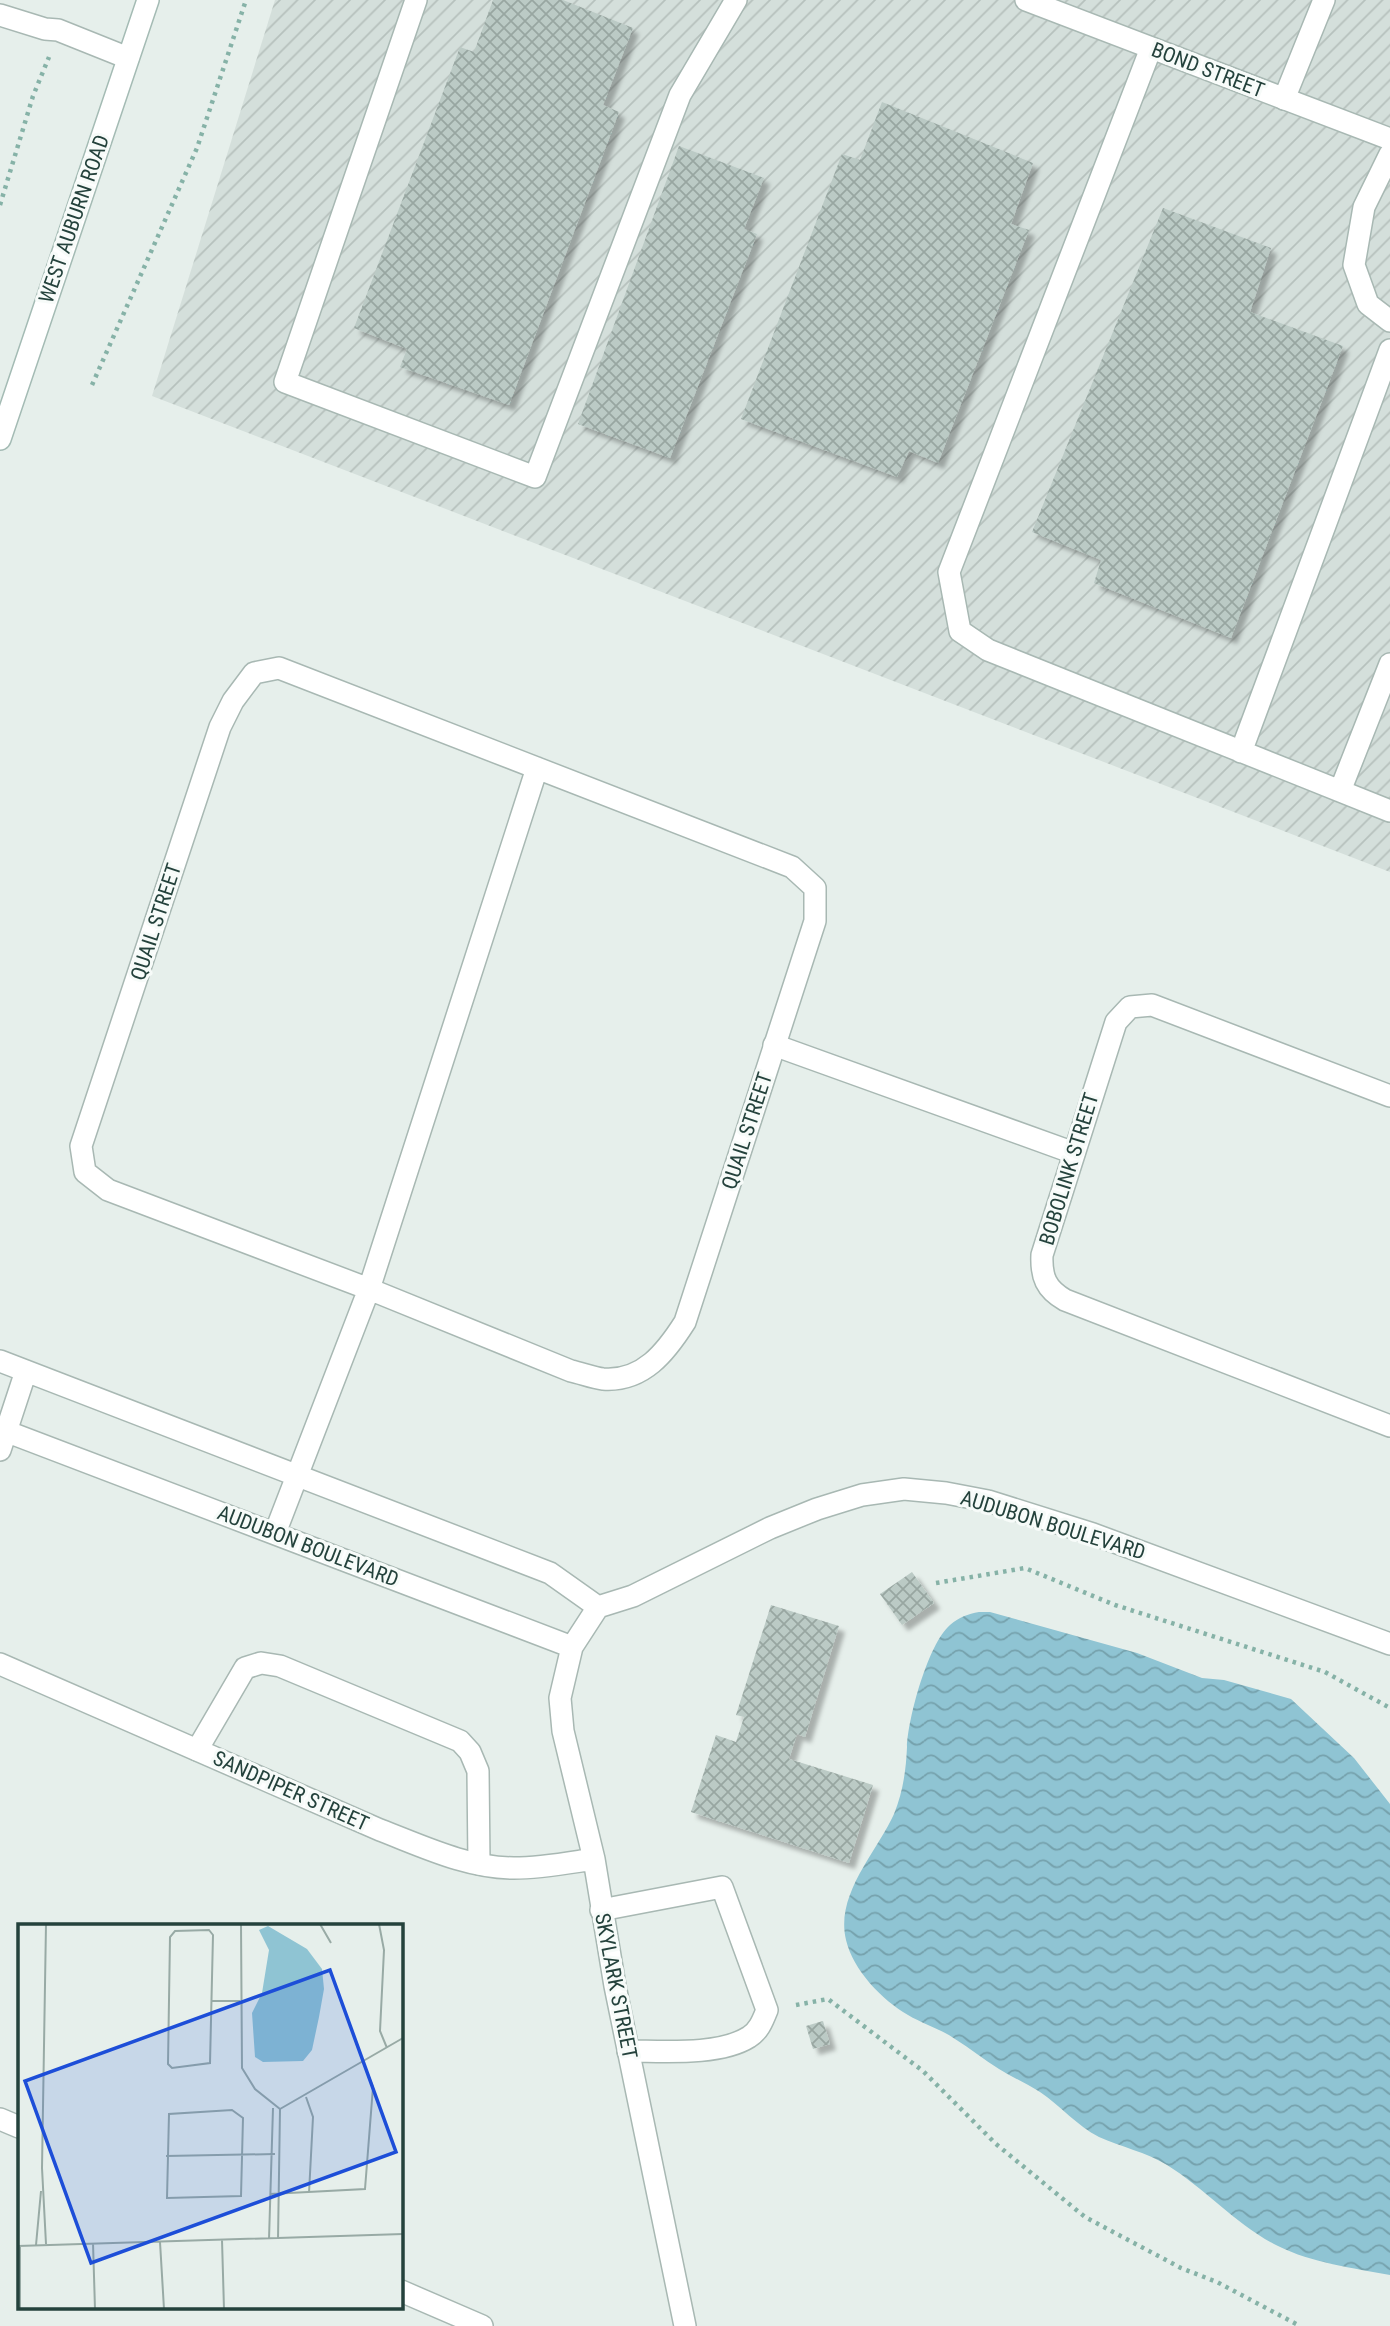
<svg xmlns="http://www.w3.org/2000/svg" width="1390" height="2326" font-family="'Roboto Condensed',sans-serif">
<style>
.industrial{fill:url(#industrial-furrows)}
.water{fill:url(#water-waves)}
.building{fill:url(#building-cross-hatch);filter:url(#shadow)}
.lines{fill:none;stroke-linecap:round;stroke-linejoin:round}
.lane-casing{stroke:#a8b8b3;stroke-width:24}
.street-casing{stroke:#a8b8b3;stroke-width:24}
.secondary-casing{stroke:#a4bbb4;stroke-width:24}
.path{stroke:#86b2a7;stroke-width:4.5;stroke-dasharray:3.5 5;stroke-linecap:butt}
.lane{stroke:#fff;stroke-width:21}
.street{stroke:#fff;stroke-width:21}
.secondary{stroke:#fff;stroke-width:21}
.labels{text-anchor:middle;stroke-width:6;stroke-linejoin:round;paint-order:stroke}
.street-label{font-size:21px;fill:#24423c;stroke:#f7fbf9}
.inset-road{fill:none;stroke:#98aaa5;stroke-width:2}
.view{fill:#1d4ed8;fill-opacity:0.15;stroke:#1d4ed8;stroke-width:3.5}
.inset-edge{fill:none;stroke:#24423c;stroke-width:3.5}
</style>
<defs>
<pattern id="industrial-furrows" width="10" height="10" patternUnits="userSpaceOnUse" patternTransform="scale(1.75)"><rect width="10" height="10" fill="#d4dfdb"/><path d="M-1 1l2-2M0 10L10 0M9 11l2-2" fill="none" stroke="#b6c1bd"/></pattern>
<pattern id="water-waves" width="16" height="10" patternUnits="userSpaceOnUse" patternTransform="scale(1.75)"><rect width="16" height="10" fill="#8fc4d3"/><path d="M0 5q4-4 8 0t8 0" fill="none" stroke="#75a1ac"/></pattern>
<pattern id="building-cross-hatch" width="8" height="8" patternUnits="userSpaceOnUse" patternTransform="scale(1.75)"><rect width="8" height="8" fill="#bbcac5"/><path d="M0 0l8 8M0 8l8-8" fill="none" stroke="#98a6a1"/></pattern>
<filter id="shadow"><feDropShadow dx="6" dy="6" stdDeviation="2" flood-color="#0004"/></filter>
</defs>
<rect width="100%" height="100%" fill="#e6efeb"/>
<path class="industrial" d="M 275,0 L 1390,0 L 1390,872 L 152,396 Z"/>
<path class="water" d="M 979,1612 L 990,1612 L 1137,1653 L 1202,1678 L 1224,1680 L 1291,1699 L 1354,1758 L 1390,1804 L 1390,2275 C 1353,2268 1312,2263 1278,2246 C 1237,2226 1206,2189 1167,2165 C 1146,2152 1121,2147 1099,2137 C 1077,2126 1061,2106 1040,2092 C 1027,2084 1012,2077 999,2069 C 984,2060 970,2048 955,2039 C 941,2029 923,2024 908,2015 C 882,2000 853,1970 846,1940 C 835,1894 877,1852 894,1814 C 903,1792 906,1770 907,1747 C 908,1718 928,1644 950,1625 C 959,1617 968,1614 979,1612 Z"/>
<path class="building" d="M 493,0 L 563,0 L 633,28 L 603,105 L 619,112 L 509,405 L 400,367 L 407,349 L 354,328 L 460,47 L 474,52 Z
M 882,102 L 1033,163 L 1011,224 L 1029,230 L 938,463 L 909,451 L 897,477 L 741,419 L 842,154 L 860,160 Z
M 679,146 L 764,178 L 744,229 L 757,234 L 670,458 L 578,424 Z
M 1163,208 L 1271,248 L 1250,312 L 1343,346 L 1231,638 L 1094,583 L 1101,560 L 1032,532 Z
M 912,1572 L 934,1603 L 902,1625 L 880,1594 Z
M 771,1605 L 839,1626 L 805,1737 L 797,1734 L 789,1759 L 873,1785 L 849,1863 L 691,1812 L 716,1735 L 736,1742 L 744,1717 L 736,1715 Z
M 823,2021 L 830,2044 L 813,2049 L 806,2026 Z"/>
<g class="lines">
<g class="lane-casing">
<path id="lane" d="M 416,0 L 285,382 L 535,477 L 680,95 L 736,0
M 1151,48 L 949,572 L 960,631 L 988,650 L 1390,811
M 1284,99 L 1324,0
M 1390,154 L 1364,207 L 1354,265 L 1368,304 L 1390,321
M 1241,752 L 1390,350
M 1340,791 L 1390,664
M 774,1045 L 1074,1153
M 197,1750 L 245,1668 L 261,1663 L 280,1666 L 460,1741 L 470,1752 L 478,1771 L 479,1864
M 601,1910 L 722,1887 L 767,2010 C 763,2020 759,2031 749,2037 C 719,2056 662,2051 628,2051"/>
</g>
<g class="street-casing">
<path id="street" d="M 1026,0 L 1390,139
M 0,15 L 45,29 L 58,30 L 128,58
M 279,668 L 792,867 L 815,888 L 815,921 L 685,1322 C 666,1352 643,1382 603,1379 C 593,1378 581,1373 571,1371 L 369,1289 L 108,1190 L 85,1172 L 81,1146 L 220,727 L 233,701 L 254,673 Z
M 1390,1096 L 1152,1005 L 1130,1007 L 1116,1022 L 1042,1255 C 1041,1277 1046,1289 1065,1300 L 1390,1426
M 0,1361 L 550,1573 L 598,1607
M 0,1429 L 572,1647
M 0,1450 L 26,1371
M 275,1533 L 369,1289 L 537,768
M 0,1664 L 380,1830 C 422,1846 467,1868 514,1868 C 541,1868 567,1863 594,1859
M 0,2119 L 19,2127
M 401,2291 L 482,2326
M 685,2326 L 615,1986 L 594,1859 L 563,1731 L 560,1698 L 572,1647 L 598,1607 L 633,1596 L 770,1528 L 817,1509 L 862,1495 L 904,1489 L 946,1493 L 988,1501 L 1093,1534 L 1390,1644"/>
</g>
<g class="secondary-casing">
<path id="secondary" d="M 0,439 L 148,0"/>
</g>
<path class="path" d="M 0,205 L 33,96 L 49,57
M 92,385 L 197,148 L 246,0
M 936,1583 L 1025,1568 L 1115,1605 L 1325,1672 L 1390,1708
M 796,2005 L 828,1999 L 923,2071 L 996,2144 L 1085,2217 L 1181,2268 L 1217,2282 L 1300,2326"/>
<use href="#lane" class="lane"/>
<use href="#street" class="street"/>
<use href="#secondary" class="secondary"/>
</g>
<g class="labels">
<g class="street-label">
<text transform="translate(1208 70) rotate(21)" y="7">BOND STREET</text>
<text transform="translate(74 219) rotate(-71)" y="7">WEST AUBURN ROAD</text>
<text transform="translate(156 922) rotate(-72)" y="7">QUAIL STREET</text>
<text transform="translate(747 1131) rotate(-72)" y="7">QUAIL STREET</text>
<text transform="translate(1069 1169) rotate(-73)" y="7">BOBOLINK STREET</text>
<text transform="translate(1053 1525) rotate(17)" y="7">AUDUBON BOULEVARD</text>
<text transform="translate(308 1546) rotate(21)" y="7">AUDUBON BOULEVARD</text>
<text transform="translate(291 1791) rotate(24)" y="7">SANDPIPER STREET</text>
<text transform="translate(616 1986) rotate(79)" y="7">SKYLARK STREET</text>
</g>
</g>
<g transform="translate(18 1924)">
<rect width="385" height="385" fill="#e6efeb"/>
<path d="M 250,2 L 289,25 L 304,45 L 306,65 L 301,93 L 294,126 L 285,137 L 245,138 L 237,133 L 234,89 L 244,69 L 251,26 L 241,6 Z" fill="#8fc4d3"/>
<path class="inset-road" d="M 223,0 L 224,144 L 237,165 L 262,185M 302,0 L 313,19M 361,0 L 366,26 L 362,107 L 369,124M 191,6 L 195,11 L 192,139 L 154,144 L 150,140 L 152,13 L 157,7 ZM 194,77 L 222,77M 288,173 L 295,193 L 291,269M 262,185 L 385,114M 214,186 L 225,194 L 223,272 L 149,274 L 151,190 ZM 148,232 L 257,230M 252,270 L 347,265 L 355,163 L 345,138M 251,315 L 255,184M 260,315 L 262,185M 204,316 L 206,385M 142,318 L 146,385M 75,319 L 77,385M 28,320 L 24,244 L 28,0M 18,321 L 23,267M 0,322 L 385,310M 2,322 L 2,385"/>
<path class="view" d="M 312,46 L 378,228 L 73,339 L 7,157 Z"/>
<rect width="385" height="385" class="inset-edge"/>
</g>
</svg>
